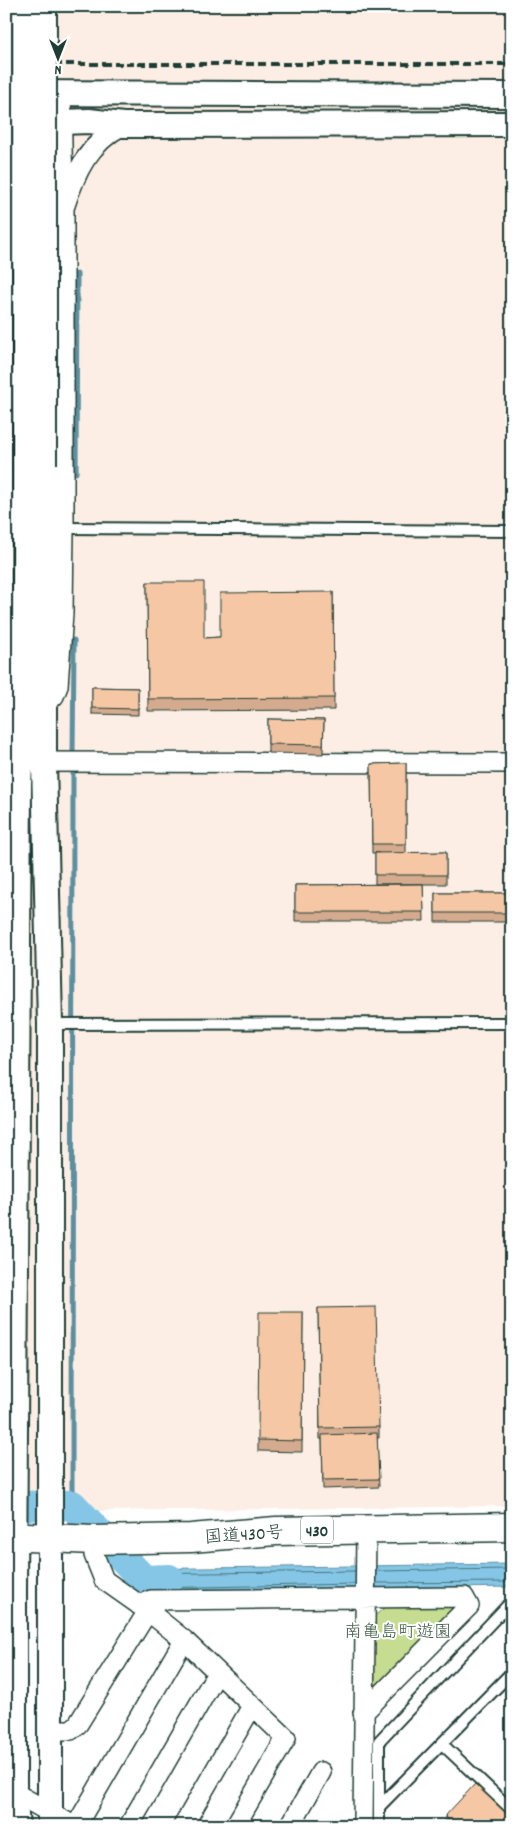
<svg xmlns="http://www.w3.org/2000/svg" width="518" height="1832" font-family="Dekko,'Klee One',sans-serif">
<style>
.built{fill:#fceee4}
.green{fill:#c6dc91;stroke:#728c62}
.water{fill:#85c6e6;stroke:#5c8f9f}
.lines{fill:none;stroke-linecap:round;stroke-linejoin:round}
.shore{stroke:#48747b;stroke-width:1}
.stream{stroke:#5c8f9f;stroke-width:5}
.river{stroke:#85c6e6;stroke-width:30}
.service-casing{stroke:#1f3d34;stroke-width:14}
.minor-casing{stroke:#1f3d34;stroke-width:22}
.tertiary-casing{stroke:#1f3d34;stroke-width:28}
.trunk-casing{stroke:#1f3d34;stroke-width:31}
.service{stroke:#fff;stroke-width:10}
.minor{stroke:#fff;stroke-width:19}
.tertiary{stroke:#fff;stroke-width:24}
.trunk{stroke:#fff;stroke-width:28}
.rail{stroke:#1f3d34;stroke-width:4;stroke-dasharray:8 4;stroke-linecap:butt}
.tertiary-bridge-casing{stroke:#1f3d34;stroke-width:28;stroke-linecap:butt}
.tertiary-bridge{stroke:#fff;stroke-width:24}
.wall{fill:#d4ab8e;stroke:#1f3d34}
.building{fill:#f6c7a5;stroke:#1f3d34}
.labels{text-anchor:middle;stroke-width:4;stroke-linejoin:round;paint-order:stroke}
.shield{fill:#fff;stroke:#627771;stroke-width:1}
.shield-label{font-size:16px;font-weight:bold;fill:#1f3d34}
.street-label{font-size:18px;fill:#1f3d34;stroke:#fff}
.park-label{font-size:18px;fill:#405d47;stroke:#fff}
</style>
<rect width="100%" height="100%" fill="#fff"/>
<filter id="ink" filterUnits="userSpaceOnUse"><feTurbulence type="fractalNoise" baseFrequency=".02" numOctaves="2"/><feDisplacementMap in="SourceGraphic" scale="10" xChannelSelector="R" yChannelSelector="G"/><feConvolveMatrix kernelMatrix="1 2 1 2 8 2 1 2 1" color-interpolation-filters="sRGB"/></filter>
<g filter="url(#ink)">
<path class="built" d="M 6,6 L 512,6 L 512,1506 L 94,1511 L 77,1495 L 77,1491 L 6,1490 Z"/>
<path class="green" d="M 388,1605 L 451,1606 L 452,1613 L 372,1693 L 372,1618 Z"/>
<path class="water" d="M 68,1491 L 77,1491 L 77,1495 L 94,1511 L 68,1510 Z
M 512,1564 L 512,1587 L 147,1593 L 137,1588 L 121,1569 Z"/>
<g class="lines">
<path class="shore" d="M 376,1571 L 512,1569
M 376,1583 L 512,1582
M 355,1584 L 148,1588 L 141,1585 L 135,1577 L 137,1574 L 355,1571"/>
<path class="stream" d="M 76,473 L 77,274
M 73,758 L 74,640
M 72,1495 L 73,766
M 22,1496 L 43,1496"/>
<path class="river" d="M 6,1506 L 72,1505 L 144,1580 L 169,1579"/>
<g class="service-casing">
<path id="service" d="M 64,528 L 512,531
M 50,1024 L 512,1023
M 442,1744 L 512,1810
M 379,1807 L 512,1672
M 379,1826 L 379,1741 L 507,1606 L 512,1605"/>
</g>
<g class="minor-casing">
<path id="minor" d="M 61,94 L 63,195
M 6,662 L 11,710 L 21,729
M 44,705 L 54,696 L 58,686 L 63,613 L 64,528 L 64,208 C 76,171 88,144 123,125
M 31,762 L 512,763
M 94,1555 L 104,1580 L 148,1611 L 184,1640 L 286,1738 L 235,1826
M 139,1605 L 151,1600 L 464,1597 L 469,1606 L 363,1713
M 50,1730 L 71,1730 L 78,1724 L 148,1611
M 6,1788 L 74,1826
M 76,1826 L 184,1640
M 129,1826 L 217,1673
M 183,1826 L 252,1706
M 290,1826 L 321,1772
M 363,1826 L 366,1529"/>
</g>
<g class="tertiary-casing">
<path id="tertiary" d="M 6,93 L 512,95
M 6,124 L 89,121 L 123,125 L 512,124
M 44,464 L 44,762 L 50,1024 L 50,1826
M 17,1826 L 14,1792 L 14,1592 L 19,783 L 24,701 L 25,464"/>
</g>
<g class="trunk-casing">
<path id="trunk" d="M 6,1536 L 93,1540 L 191,1538 L 276,1531 L 512,1527"/>
</g>
<use href="#service" class="service"/>
<use href="#minor" class="minor"/>
<use href="#tertiary" class="tertiary"/>
<use href="#trunk" class="trunk"/>
<path class="rail" d="M 6,64 L 512,64"/>
<g class="tertiary-bridge-casing">
<path id="tertiary-bridge" d="M 25,464 L 25,6
M 44,464 L 44,6"/>
</g>
<use href="#tertiary-bridge" class="tertiary-bridge"/>
</g>
<path class="wall" d="M 147,582 L 204,638 L 220,637 L 333,592 L 334,710 L 148,711 Z
M 92,687 L 138,688 L 138,715 L 92,714 Z
M 268,719 L 324,720 L 323,754 L 268,753 Z
M 406,763 L 406,853 L 446,852 L 446,884 L 375,884 L 375,853 L 379,853 L 372,853 L 371,764 Z
M 423,884 L 424,921 L 295,921 L 295,885 Z
M 435,893 L 512,893 L 512,922 L 435,922 Z
M 318,1308 L 379,1427 L 379,1438 L 377,1438 L 379,1487 L 323,1489 L 322,1439 L 320,1439 Z
M 303,1312 L 302,1452 L 258,1451 L 258,1440 Z
M 445,1816 L 512,1826 L 445,1826 Z"/>
<path class="building" d="M 147,582 L 204,582 L 204,638 L 220,637 L 220,593 L 333,592 L 334,698 L 148,699 Z
M 92,687 L 138,688 L 138,709 L 92,708 Z
M 268,719 L 324,720 L 323,745 L 268,744 Z
M 406,763 L 406,844 L 372,844 L 371,764 Z
M 446,852 L 446,875 L 375,875 L 375,853 Z
M 423,884 L 424,912 L 295,912 L 295,885 Z
M 435,893 L 512,893 L 512,913 L 435,913 Z
M 376,1307 L 379,1427 L 320,1428 L 318,1308 Z
M 259,1312 L 303,1312 L 302,1441 L 258,1440 Z
M 377,1433 L 379,1479 L 323,1480 L 322,1435 Z
M 475,1784 L 512,1819 L 512,1826 L 455,1826 L 445,1816 Z"/>
</g>
<g class="labels">
<rect class="shield" x="301" y="1516.5" width="32" height="27" rx="4"/>
<g class="shield-label">
<text x="317" y="1536">430</text>
</g>
<g class="street-label">
<text transform="translate(244 1534) rotate(-4)" y="6">国道430号</text>
</g>
<g class="park-label">
<text x="398" y="1637">南亀島町遊園</text>
</g>
</g>
<rect width="518" height="1832" fill="none" stroke="#fff" stroke-width="25"/>
<rect x="12" y="12" width="493" height="1807" fill="none" stroke="#1f3d34" stroke-width="2" filter="url(#ink)"/>
<g transform="translate(58 58) rotate(180)" stroke="#ffffff" stroke-width="4" paint-order="stroke">
<path d="M0-4L9 19L0 12L-9 19Z" fill="#1f3d34"/>
<text y="-8" font-size="14" font-weight="bold" text-anchor="middle" fill="#1f3d34">N</text>
</g>
</svg>
